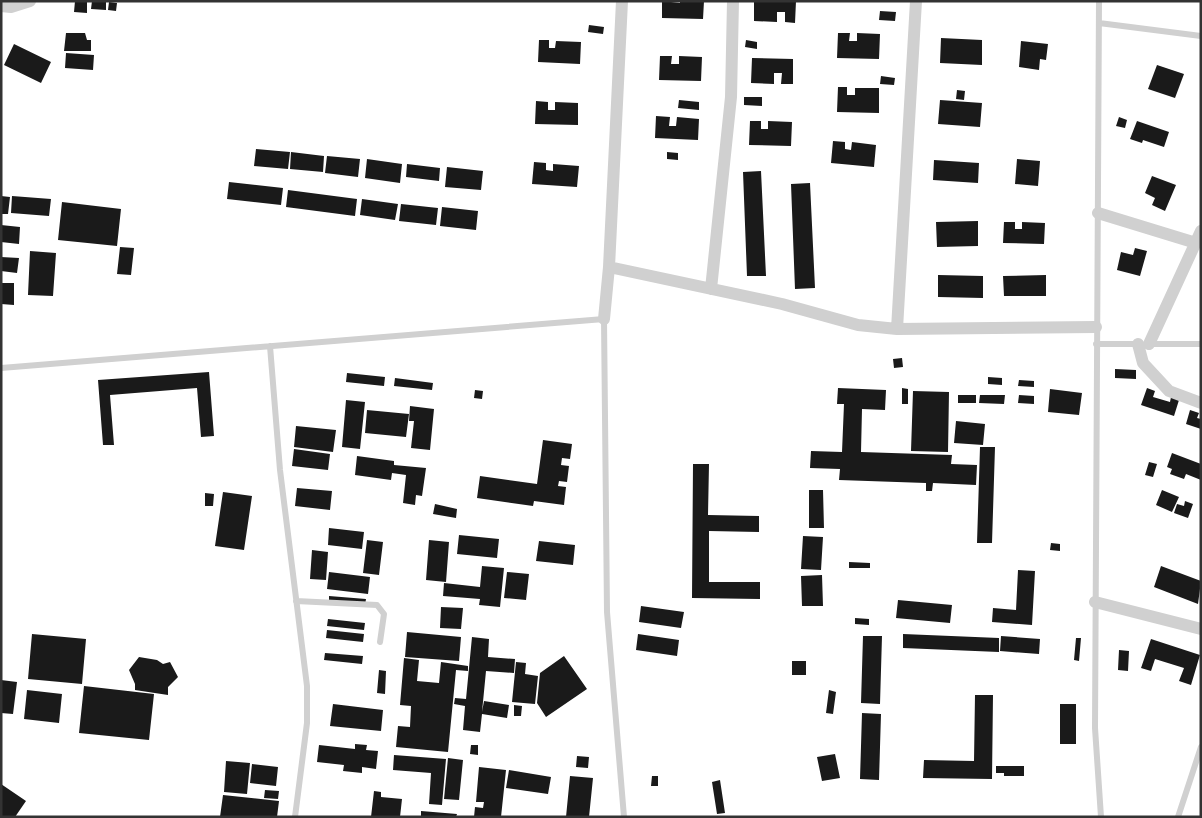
<svg xmlns="http://www.w3.org/2000/svg" width="1202" height="818" font-family="'Public Sans',sans-serif">
<style>
.building{fill:#1a1a1a}
.lines{fill:none;stroke-linecap:round;stroke-linejoin:round}
.service{stroke:#d0d0d0;stroke-width:6}
.minor{stroke:#d0d0d0;stroke-width:12}
</style>
<rect width="100%" height="100%" fill="#fff"/>
<path class="building" d="M 75,1 L 87,1 L 87,13 L 74,12 Z
M 92,1 L 106,1 L 106,10 L 91,9 Z
M 662,1 L 680,3 L 680,1 L 704,1 L 703,19 L 662,18 Z
M 754,1 L 796,1 L 795,23 L 785,22 L 785,12 L 777,12 L 777,22 L 754,21 Z
M 109,2 L 117,3 L 116,11 L 108,10 Z
M 880,11 L 896,12 L 895,21 L 879,20 Z
M 589,25 L 604,27 L 603,34 L 588,32 Z
M 66,33 L 85,33 L 87,40 L 91,40 L 91,51 L 64,51 Z
M 838,33 L 850,33 L 849,41 L 857,41 L 857,33 L 880,34 L 879,59 L 837,58 Z
M 941,38 L 982,40 L 982,65 L 940,63 Z
M 539,40 L 549,40 L 549,48 L 555,48 L 556,41 L 581,42 L 580,64 L 538,62 Z
M 746,40 L 757,42 L 757,49 L 745,47 Z
M 1021,41 L 1048,44 L 1046,60 L 1040,59 L 1039,70 L 1019,67 Z
M 14,44 L 51,62 L 41,83 L 4,65 Z
M 66,53 L 94,55 L 93,70 L 65,68 Z
M 660,56 L 672,56 L 671,64 L 679,64 L 679,56 L 702,57 L 701,81 L 659,80 Z
M 752,58 L 793,59 L 793,84 L 781,84 L 782,73 L 774,73 L 774,84 L 751,83 Z
M 1157,65 L 1184,74 L 1175,98 L 1148,89 Z
M 881,76 L 895,78 L 894,85 L 880,84 Z
M 838,87 L 847,87 L 847,95 L 855,95 L 855,88 L 879,88 L 879,113 L 837,112 Z
M 957,90 L 965,91 L 964,100 L 956,99 Z
M 744,97 L 762,97 L 762,106 L 744,105 Z
M 679,100 L 699,102 L 699,110 L 678,108 Z
M 940,100 L 982,103 L 980,127 L 938,124 Z
M 536,101 L 548,102 L 548,110 L 555,110 L 555,102 L 578,103 L 578,125 L 535,124 Z
M 656,116 L 670,117 L 669,126 L 676,126 L 677,117 L 699,119 L 698,140 L 655,138 Z
M 1119,117 L 1127,120 L 1125,128 L 1116,126 Z
M 750,121 L 761,121 L 761,129 L 768,129 L 768,121 L 792,122 L 791,146 L 749,145 Z
M 1137,121 L 1169,132 L 1164,147 L 1143,140 L 1142,143 L 1130,139 Z
M 833,141 L 845,142 L 845,149 L 851,150 L 852,142 L 876,145 L 874,167 L 831,163 Z
M 256,149 L 290,152 L 288,169 L 254,166 Z
M 291,152 L 324,156 L 323,172 L 290,169 Z
M 667,152 L 678,153 L 678,160 L 667,159 Z
M 327,156 L 360,159 L 358,177 L 325,173 Z
M 367,159 L 402,164 L 400,183 L 365,178 Z
M 1017,159 L 1040,161 L 1038,186 L 1015,184 Z
M 934,160 L 979,163 L 978,183 L 933,180 Z
M 534,162 L 546,163 L 546,170 L 553,171 L 553,164 L 579,166 L 577,187 L 532,184 Z
M 407,164 L 440,168 L 439,181 L 406,177 Z
M 447,167 L 483,171 L 481,190 L 445,187 Z
M 761,171 L 766,276 L 747,276 L 743,172 Z
M 1152,176 L 1176,185 L 1165,211 L 1152,205 L 1155,198 L 1145,193 Z
M 229,182 L 283,188 L 281,205 L 227,199 Z
M 810,183 L 815,288 L 795,289 L 791,184 Z
M 288,190 L 357,199 L 355,216 L 286,207 Z
M 1,196 L 10,197 L 8,214 L 1,214 Z
M 12,196 L 51,199 L 49,216 L 11,213 Z
M 362,199 L 398,204 L 395,220 L 360,215 Z
M 62,202 L 121,209 L 117,246 L 58,240 Z
M 401,204 L 438,208 L 436,225 L 399,221 Z
M 442,207 L 478,211 L 476,230 L 440,226 Z
M 978,221 L 978,246 L 937,247 L 936,222 Z
M 1004,222 L 1015,222 L 1015,229 L 1022,229 L 1022,222 L 1045,223 L 1044,244 L 1003,243 Z
M 1,225 L 20,227 L 19,244 L 1,242 Z
M 120,247 L 134,248 L 131,275 L 117,274 Z
M 1135,248 L 1147,251 L 1140,276 L 1117,270 L 1121,252 L 1133,255 Z
M 30,251 L 56,253 L 53,296 L 28,295 Z
M 1,257 L 19,258 L 17,273 L 1,271 Z
M 938,275 L 983,276 L 983,298 L 938,297 Z
M 1046,275 L 1046,296 L 1004,296 L 1003,276 Z
M 1,283 L 14,283 L 14,305 L 1,304 Z
M 902,358 L 903,367 L 894,368 L 893,359 Z
M 1115,369 L 1136,370 L 1136,379 L 1115,378 Z
M 209,372 L 214,436 L 201,437 L 197,388 L 110,395 L 114,445 L 103,445 L 98,380 Z
M 347,373 L 385,377 L 384,386 L 346,382 Z
M 988,377 L 1002,378 L 1002,385 L 988,384 Z
M 395,378 L 433,383 L 432,390 L 394,386 Z
M 1019,380 L 1034,381 L 1034,387 L 1018,386 Z
M 838,388 L 886,390 L 885,410 L 862,409 L 861,452 L 952,455 L 951,464 L 977,465 L 976,485 L 933,483 L 932,491 L 926,491 L 926,483 L 839,480 L 840,469 L 810,468 L 811,451 L 842,452 L 844,404 L 837,404 Z
M 902,388 L 908,389 L 908,404 L 902,404 Z
M 1147,388 L 1155,391 L 1153,397 L 1170,402 L 1171,397 L 1179,400 L 1174,416 L 1141,405 Z
M 1050,389 L 1082,393 L 1079,415 L 1048,412 Z
M 475,390 L 483,391 L 482,399 L 474,398 Z
M 913,391 L 949,392 L 948,452 L 911,451 Z
M 958,395 L 976,395 L 976,403 L 958,403 Z
M 980,395 L 1005,395 L 1004,404 L 979,403 Z
M 1019,395 L 1034,396 L 1034,404 L 1018,403 Z
M 346,400 L 365,402 L 360,449 L 342,447 Z
M 410,406 L 434,409 L 430,450 L 411,448 L 414,421 L 409,421 Z
M 367,410 L 409,414 L 406,437 L 365,433 Z
M 1190,410 L 1199,413 L 1197,418 L 1201,419 L 1201,429 L 1186,424 Z
M 956,421 L 985,424 L 983,445 L 954,443 Z
M 296,426 L 336,430 L 333,452 L 294,447 Z
M 543,440 L 572,444 L 570,459 L 562,458 L 561,465 L 569,466 L 567,482 L 559,481 L 558,486 L 566,487 L 564,505 L 534,501 L 533,506 L 477,498 L 480,476 L 537,484 Z
M 980,447 L 995,447 L 992,543 L 977,543 Z
M 294,449 L 330,454 L 328,470 L 292,466 Z
M 1172,453 L 1201,464 L 1201,480 L 1186,474 L 1184,479 L 1170,474 L 1172,469 L 1167,467 Z
M 357,456 L 394,461 L 394,465 L 426,468 L 422,496 L 416,495 L 415,505 L 403,503 L 406,475 L 392,473 L 391,480 L 355,475 Z
M 1149,462 L 1157,464 L 1153,477 L 1145,475 Z
M 693,464 L 709,464 L 708,515 L 759,516 L 759,532 L 709,531 L 709,582 L 760,582 L 760,599 L 692,598 Z
M 297,488 L 332,491 L 330,510 L 295,506 Z
M 809,490 L 823,490 L 824,528 L 809,528 Z
M 1162,490 L 1179,497 L 1172,512 L 1156,505 Z
M 223,492 L 252,496 L 244,550 L 215,546 Z
M 205,493 L 214,494 L 213,506 L 205,506 Z
M 1185,501 L 1193,504 L 1188,518 L 1174,513 L 1177,504 L 1184,506 Z
M 435,504 L 457,509 L 456,518 L 433,514 Z
M 329,528 L 364,532 L 362,549 L 328,545 Z
M 459,535 L 499,539 L 497,558 L 457,554 Z
M 803,536 L 823,537 L 821,570 L 801,569 Z
M 367,540 L 383,542 L 379,575 L 363,573 Z
M 429,540 L 449,542 L 446,582 L 426,580 Z
M 539,541 L 575,545 L 573,565 L 536,561 Z
M 1051,543 L 1060,544 L 1060,551 L 1050,550 Z
M 312,550 L 328,552 L 326,580 L 310,579 Z
M 849,562 L 870,563 L 870,568 L 849,568 Z
M 482,566 L 504,568 L 500,607 L 479,605 L 480,599 L 443,596 L 444,583 L 480,587 Z
M 1161,566 L 1201,581 L 1198,604 L 1154,587 Z
M 1018,570 L 1035,571 L 1032,625 L 992,622 L 993,608 L 1016,610 Z
M 329,572 L 370,577 L 368,594 L 327,589 Z
M 507,572 L 529,574 L 526,600 L 504,598 Z
M 822,575 L 823,606 L 802,606 L 801,576 Z
M 329,596 L 366,599 L 365,605 L 329,601 Z
M 898,600 L 952,605 L 950,623 L 896,618 Z
M 641,606 L 684,612 L 681,628 L 639,622 Z
M 441,607 L 463,608 L 461,629 L 440,628 Z
M 855,618 L 869,619 L 869,625 L 855,624 Z
M 328,619 L 365,623 L 364,630 L 327,626 Z
M 327,630 L 364,634 L 363,642 L 326,638 Z
M 407,632 L 461,637 L 459,661 L 405,657 Z
M 32,634 L 86,639 L 82,684 L 28,679 Z
M 638,634 L 679,640 L 677,656 L 636,650 Z
M 903,634 L 999,638 L 999,652 L 903,648 Z
M 863,636 L 882,636 L 880,704 L 861,703 Z
M 1001,636 L 1040,639 L 1039,654 L 1000,651 Z
M 472,637 L 489,639 L 488,657 L 515,659 L 514,673 L 486,671 L 482,712 L 484,701 L 509,705 L 507,718 L 482,714 L 480,732 L 463,730 L 465,706 L 454,704 L 455,698 L 466,699 Z
M 1076,638 L 1081,638 L 1079,661 L 1074,660 Z
M 1151,639 L 1200,655 L 1191,685 L 1179,681 L 1184,668 L 1155,659 L 1151,671 L 1141,668 Z
M 1119,650 L 1129,651 L 1128,671 L 1118,670 Z
M 325,653 L 363,656 L 362,664 L 324,660 Z
M 564,656 L 587,689 L 546,717 L 537,703 L 540,673 Z
M 139,657 L 157,660 L 163,664 L 170,662 L 178,677 L 168,687 L 168,695 L 135,690 L 135,684 L 129,670 Z
M 404,658 L 419,660 L 417,681 L 439,683 L 441,662 L 468,666 L 468,671 L 456,670 L 448,752 L 396,747 L 398,726 L 410,727 L 411,706 L 400,705 Z
M 792,661 L 806,661 L 806,675 L 792,675 Z
M 516,662 L 526,663 L 525,674 L 538,676 L 535,704 L 512,702 Z
M 379,670 L 386,671 L 385,694 L 377,693 Z
M 1,680 L 17,682 L 13,714 L 1,713 Z
M 84,686 L 154,694 L 149,740 L 79,733 Z
M 27,690 L 62,694 L 59,723 L 24,719 Z
M 829,690 L 836,692 L 833,714 L 826,713 Z
M 975,695 L 993,695 L 992,779 L 923,778 L 924,760 L 974,761 Z
M 333,704 L 383,710 L 381,731 L 330,726 Z
M 1060,704 L 1076,704 L 1076,744 L 1060,744 Z
M 514,705 L 522,706 L 521,716 L 514,716 Z
M 862,713 L 881,714 L 879,780 L 860,779 Z
M 355,744 L 367,745 L 366,750 L 378,751 L 376,769 L 362,767 L 362,773 L 343,771 L 344,765 L 317,762 L 319,745 L 355,749 Z
M 471,745 L 478,745 L 478,755 L 470,754 Z
M 835,754 L 840,778 L 822,781 L 817,757 Z
M 394,755 L 446,759 L 442,805 L 429,804 L 431,773 L 393,770 Z
M 577,756 L 589,757 L 588,768 L 576,767 Z
M 448,758 L 463,760 L 459,800 L 444,799 Z
M 226,761 L 250,763 L 247,794 L 224,792 Z
M 252,764 L 278,767 L 276,786 L 250,783 Z
M 996,766 L 1024,766 L 1024,776 L 1004,776 L 1004,773 L 996,773 Z
M 479,767 L 506,770 L 501,817 L 474,817 L 475,807 L 483,808 L 484,802 L 476,802 Z
M 509,770 L 551,777 L 548,794 L 506,788 Z
M 570,776 L 593,778 L 589,817 L 566,817 Z
M 652,776 L 658,776 L 658,786 L 651,786 Z
M 720,780 L 725,813 L 717,814 L 712,782 Z
M 1,784 L 26,801 L 15,817 L 1,817 Z
M 265,790 L 279,791 L 278,799 L 264,798 Z
M 374,791 L 381,792 L 381,797 L 402,799 L 400,817 L 371,817 Z
M 223,795 L 279,801 L 277,817 L 220,817 Z
M 421,811 L 457,814 L 456,817 L 421,817 Z"/>
<g class="lines">
<path class="service" d="M 1099,1 L 1095,728 L 1101,817
M 1099,23 L 1201,36
M 1096,344 L 1140,344
M 1150,344 L 1201,344
M 270,346 L 280,470 L 307,686 L 307,723 L 295,817
M 1,368 L 604,319 L 607,612 L 624,817
M 296,601 L 377,605 L 384,614 L 380,642
M 1178,817 L 1201,747"/>
<path class="minor" d="M 1,6 L 11,7 L 30,1
M 1098,213 L 1196,243
M 609,267 L 782,304 L 858,325 L 897,329 L 1096,327
M 711,289 L 731,97 L 733,1
M 604,319 L 609,267 L 622,1
M 897,329 L 916,1
M 1138,344 L 1143,363 L 1169,391 L 1201,403
M 1149,344 L 1201,231
M 1095,602 L 1201,629"/>
</g>
<rect width="1202" height="818" fill="none" stroke="#333333" stroke-width="5"/>
</svg>
